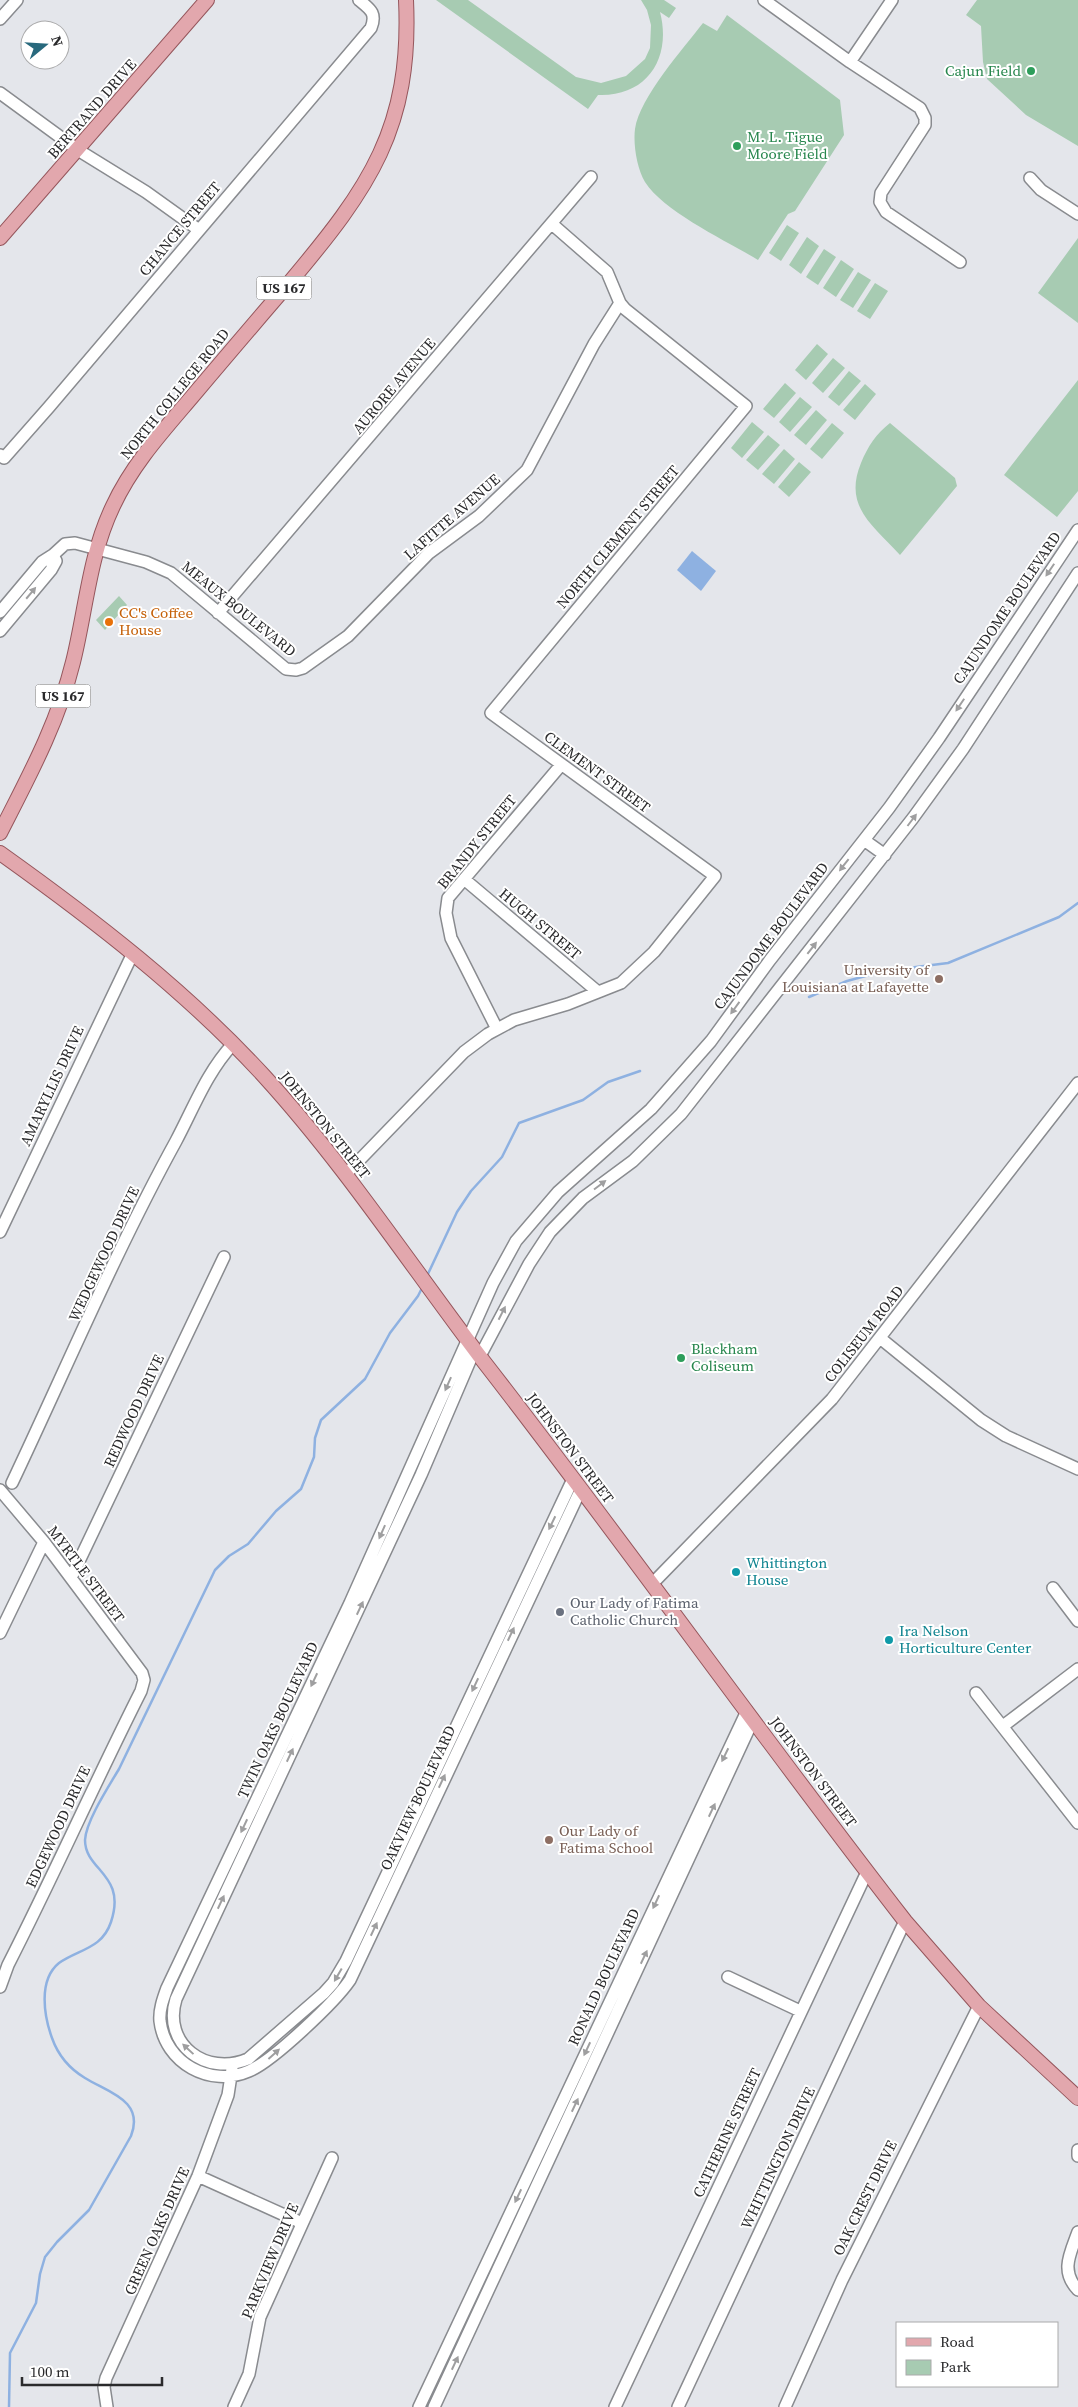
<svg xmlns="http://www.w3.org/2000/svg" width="1078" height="2407" font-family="'Source Serif 4',serif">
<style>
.green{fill:#a7cbb2}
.water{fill:#8eb1e1}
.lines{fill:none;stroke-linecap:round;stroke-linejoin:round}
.stream{stroke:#8eb1e1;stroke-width:2.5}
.minor-casing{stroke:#898b8f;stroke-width:14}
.major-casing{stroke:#95565c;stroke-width:16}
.minor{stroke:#fff;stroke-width:11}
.major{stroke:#e2a7ad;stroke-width:14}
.oneway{fill:#9f9fa0}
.leisure-dot{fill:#2e9e5b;stroke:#fff;stroke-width:2}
.food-dot{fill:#e8710a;stroke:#fff;stroke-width:2}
.education-dot{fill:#8d6e63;stroke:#fff;stroke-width:2}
.culture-dot{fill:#0f9aa8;stroke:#fff;stroke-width:2}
.worship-dot{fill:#6b7280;stroke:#fff;stroke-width:2}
.labels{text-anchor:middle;stroke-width:4;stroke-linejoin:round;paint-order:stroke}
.shield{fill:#fff;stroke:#6a6a6b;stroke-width:1}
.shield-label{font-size:14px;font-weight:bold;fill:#2a2a2c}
.leisure-label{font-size:15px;fill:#27864d;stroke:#fff;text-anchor:start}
.street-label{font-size:15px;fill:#2a2a2c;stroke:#fff}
.food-label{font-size:15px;fill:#c56008;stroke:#fff;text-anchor:start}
.education-label{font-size:15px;fill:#785e54;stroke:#fff;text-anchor:end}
.culture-label{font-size:15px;fill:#0d838f;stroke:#fff;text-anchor:start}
.worship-label{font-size:15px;fill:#5b616d;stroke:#fff;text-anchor:start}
</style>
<rect width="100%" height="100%" fill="#e4e6eb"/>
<path class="green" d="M 436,0 L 468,0 L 576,77 L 601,83 L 626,76 L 645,59 L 650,48 L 651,25 L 647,10 L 641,0 L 664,0 L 676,8 L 669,18 L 660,12 C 672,58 647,97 598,95 L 588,109 Z
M 977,0 L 1078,0 L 1078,146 L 1026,115 L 987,79 L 983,62 L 981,26 L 966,15 Z
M 727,15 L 840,100 L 844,135 L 795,211 L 788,214 L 758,260 C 727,241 664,212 645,182 C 637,169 633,144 635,129 C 640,97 683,49 703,23 L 717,31 Z
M 787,225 L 799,233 L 781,261 L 769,253 Z
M 807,237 L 819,246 L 801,274 L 789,265 Z
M 1078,238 L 1078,323 L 1038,293 Z
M 824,249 L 836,257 L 818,285 L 806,277 Z
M 841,260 L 854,269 L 836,297 L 823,288 Z
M 858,272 L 871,280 L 853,308 L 840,300 Z
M 875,283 L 888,291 L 870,319 L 857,311 Z
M 817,344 L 828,354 L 806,380 L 795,370 Z
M 833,358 L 845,368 L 823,393 L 812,383 Z
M 849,371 L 861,381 L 839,406 L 828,397 Z
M 1078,380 L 1078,491 L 1057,517 L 1004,475 Z
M 785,383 L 796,393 L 774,418 L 763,409 Z
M 865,384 L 876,394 L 855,420 L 843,410 Z
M 800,397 L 812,407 L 790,432 L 779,422 Z
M 816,410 L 827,420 L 806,445 L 794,435 Z
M 752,422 L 764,432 L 742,458 L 731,448 Z
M 832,423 L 844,433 L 822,459 L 810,449 Z
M 890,423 L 955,478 L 957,486 L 900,555 C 873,525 843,507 861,463 C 868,446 876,434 890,423 Z
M 768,435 L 780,445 L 758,470 L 746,460 Z
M 784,449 L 795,459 L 774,484 L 762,474 Z
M 799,462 L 811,472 L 789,497 L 778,487 Z
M 119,596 L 127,605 L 105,630 L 96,620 Z"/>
<path class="water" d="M 692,551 L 716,571 L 701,591 L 677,570 Z"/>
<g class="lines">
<path class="stream" d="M 809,997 L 847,981 L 884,971 L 948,963 L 1059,917 L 1078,903
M 427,1276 L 457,1212 L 471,1191 L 502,1157 L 519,1123 L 583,1100 L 608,1082 L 640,1071
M 9,2407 L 10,2353 L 36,2303 L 40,2274 L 45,2257 L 57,2242 L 89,2210 L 131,2136 C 145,2100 107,2092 85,2078 C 70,2069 58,2055 52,2038 C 44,2016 38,1980 59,1963 C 79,1949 102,1949 111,1922 C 127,1874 85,1871 85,1840 C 86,1821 109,1786 119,1769 L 215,1570 L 229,1556 L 248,1544 L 276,1511 L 301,1489 L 314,1457 L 315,1438 L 321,1420 L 365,1379 L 390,1333 L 418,1296 L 423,1286"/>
<g class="minor-casing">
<path id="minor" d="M 764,0 L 850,62 L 920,108 L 925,118 L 925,125 L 881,193 L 880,202 L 886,212 L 960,262
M 0,19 L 17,0
M 850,62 L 892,0
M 0,93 L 78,150 L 146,192 L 199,230
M 1030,178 L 1041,190 L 1078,214
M 0,455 L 4,458 L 49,407 L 371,28 C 377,13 370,9 359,0
M 0,612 L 42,562 L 53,555
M 218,613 L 591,177
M 0,631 L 51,570 L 56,561 L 53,555 L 65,544 L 75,543 L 146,562 L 171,573 L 286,669 L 296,670 L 303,668 L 348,636 L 429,553 L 479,516 L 527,470 L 594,344 L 620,303
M 864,840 L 885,855
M 464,879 L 598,992
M 497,1029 L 451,938 L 446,913 L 448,898 L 561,765
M 345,1175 L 464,1052 L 488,1034 L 514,1020 L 568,1004 L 621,983 L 654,952 L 715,876 L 491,713 L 746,406 L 625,309 L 620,303 L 607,272 L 552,224
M 0,1232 L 133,953
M 880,1338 L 981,1420 L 1006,1436 L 1078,1469
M 475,1349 L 421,1475 L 176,1999 C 162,2044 206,2077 248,2059 L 324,1993 L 333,1983 L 346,1961 L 573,1479
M 480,1356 L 529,1264 L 550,1232 L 583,1198 L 633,1161 L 681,1114 L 913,818 L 963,749 L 1078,573
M 12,1483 C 66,1369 115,1252 176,1141 C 194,1107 207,1072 233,1044
M 581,1489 L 350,1980 C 335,2002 273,2061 249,2071 C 210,2088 165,2063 160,2021 C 159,2010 163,1999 167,1988 L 350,1603 L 493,1283 L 516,1241 L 558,1192 L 651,1109 L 711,1041 L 770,960 L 889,808 L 939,738 L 1078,530
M 0,1490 L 44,1542 L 142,1673 L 144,1680 L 141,1691 C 95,1782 54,1875 8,1965 L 0,1987
M 71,1578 L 224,1257
M 652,1584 L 832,1399 L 1078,1083
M 1053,1588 L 1078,1621
M 0,1633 L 44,1542
M 976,1693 L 1078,1823
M 1003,1726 L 1078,1669
M 728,1977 L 800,2011
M 1078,2150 L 1078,2156
M 198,2176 L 302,2223
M 1078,2232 C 1070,2254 1060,2271 1078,2290
M 107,2407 L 104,2387 L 106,2378 L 198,2176 L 228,2095 L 232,2069
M 234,2407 L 249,2374 L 260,2317 L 332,2158
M 419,2407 L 747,1711
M 434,2407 L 753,1720
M 615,2407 L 867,1872
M 678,2407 L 905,1921
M 785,2407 L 842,2280 L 979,2006"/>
</g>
<g class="major-casing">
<path id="major" d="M 0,238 L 207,0
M 0,833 C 28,778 58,723 73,662 C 86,610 89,556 113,506 C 132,465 162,432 191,398 C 224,359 257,320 290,282 C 369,188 412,128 406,0
M 0,853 C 94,920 186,991 264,1076 C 345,1165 411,1266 484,1362 C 627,1546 762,1737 905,1921 L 979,2006 L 1078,2098"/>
</g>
<use href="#minor" class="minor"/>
<use href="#major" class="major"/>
</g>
<defs><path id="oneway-solid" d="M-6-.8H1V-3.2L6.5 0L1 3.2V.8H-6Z" transform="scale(1.25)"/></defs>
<g class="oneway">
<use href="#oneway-solid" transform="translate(1050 570) rotate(124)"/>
<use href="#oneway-solid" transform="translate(31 593) rotate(-50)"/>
<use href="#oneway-solid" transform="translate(960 705) rotate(124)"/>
<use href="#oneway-solid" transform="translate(912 820) rotate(-53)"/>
<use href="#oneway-solid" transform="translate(844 865) rotate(128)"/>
<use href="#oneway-solid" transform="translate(812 948) rotate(-52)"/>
<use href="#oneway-solid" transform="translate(735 1008) rotate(126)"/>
<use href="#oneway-solid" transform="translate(600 1185) rotate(-37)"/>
<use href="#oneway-solid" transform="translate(502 1313) rotate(-63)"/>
<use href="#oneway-solid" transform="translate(448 1384) rotate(114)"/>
<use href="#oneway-solid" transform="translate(552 1523) rotate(116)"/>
<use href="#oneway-solid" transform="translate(382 1532) rotate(114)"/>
<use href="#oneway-solid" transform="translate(360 1608) rotate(-65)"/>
<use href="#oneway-solid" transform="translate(511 1634) rotate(-65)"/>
<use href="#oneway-solid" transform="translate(314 1680) rotate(115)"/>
<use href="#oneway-solid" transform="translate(475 1685) rotate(115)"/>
<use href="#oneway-solid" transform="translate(290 1755) rotate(-65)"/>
<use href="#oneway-solid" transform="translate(725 1755) rotate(116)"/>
<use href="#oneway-solid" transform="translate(442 1781) rotate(-65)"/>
<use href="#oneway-solid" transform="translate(712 1810) rotate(-65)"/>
<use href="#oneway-solid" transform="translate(244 1826) rotate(115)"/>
<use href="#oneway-solid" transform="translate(221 1902) rotate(-65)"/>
<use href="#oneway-solid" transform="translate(656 1902) rotate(115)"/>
<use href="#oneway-solid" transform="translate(374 1929) rotate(-65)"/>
<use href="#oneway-solid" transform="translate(644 1957) rotate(-65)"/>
<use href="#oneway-solid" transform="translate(338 1975) rotate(120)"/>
<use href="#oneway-solid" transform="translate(188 2049) rotate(-137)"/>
<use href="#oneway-solid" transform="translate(587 2049) rotate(115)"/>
<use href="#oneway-solid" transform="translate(274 2054) rotate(-42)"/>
<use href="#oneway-solid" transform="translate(575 2105) rotate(-65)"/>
<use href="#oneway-solid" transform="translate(518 2196) rotate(115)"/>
<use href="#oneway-solid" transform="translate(455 2363) rotate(-65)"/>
</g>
<g class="leisure-dot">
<circle cx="1031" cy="71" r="5"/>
<circle cx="737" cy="146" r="5"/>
<circle cx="681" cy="1358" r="5"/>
</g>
<circle class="food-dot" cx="109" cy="622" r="5"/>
<g class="education-dot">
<circle cx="939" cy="979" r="5"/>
<circle cx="549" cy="1840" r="5"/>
</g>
<g class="culture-dot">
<circle cx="736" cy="1572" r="5"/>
<circle cx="889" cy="1640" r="5"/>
</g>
<circle class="worship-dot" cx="560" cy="1612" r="5"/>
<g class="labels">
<g class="shield">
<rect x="256.5" y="276.5" width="55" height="23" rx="4"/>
<rect x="35.5" y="684.5" width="55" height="23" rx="4"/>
</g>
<g class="shield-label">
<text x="284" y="293">US 167</text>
<text x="63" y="701">US 167</text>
</g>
<g class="leisure-label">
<text x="1021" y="76" text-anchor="end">Cajun Field</text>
<text x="747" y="142">M. L. Tigue<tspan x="747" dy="17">Moore Field</tspan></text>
<text x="691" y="1354">Blackham<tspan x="691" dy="17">Coliseum</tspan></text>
</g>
<g class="street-label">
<text transform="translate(92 109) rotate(-49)" y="5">BERTRAND DRIVE</text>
<text transform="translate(180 229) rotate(-50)" y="5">CHANCE STREET</text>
<text transform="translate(394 386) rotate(-50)" y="5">AURORE AVENUE</text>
<text transform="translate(175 394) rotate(-51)" y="5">NORTH COLLEGE ROAD</text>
<text transform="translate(452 517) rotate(-41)" y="5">LAFITTE AVENUE</text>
<text transform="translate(618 537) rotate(-50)" y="5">NORTH CLEMENT STREET</text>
<text transform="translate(1007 608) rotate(-56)" y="5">CAJUNDOME BOULEVARD</text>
<text transform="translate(239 609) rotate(39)" y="5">MEAUX BOULEVARD</text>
<text transform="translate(597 772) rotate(36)" y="5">CLEMENT STREET</text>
<text transform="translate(477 842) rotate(-51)" y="5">BRANDY STREET</text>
<text transform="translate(540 924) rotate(40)" y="5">HUGH STREET</text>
<text transform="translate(771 936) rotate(-53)" y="5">CAJUNDOME BOULEVARD</text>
<text transform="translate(52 1086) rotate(-65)" y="5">AMARYLLIS DRIVE</text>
<text transform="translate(325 1125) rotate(51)" y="5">JOHNSTON STREET</text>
<text transform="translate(104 1254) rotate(-65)" y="5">WEDGEWOOD DRIVE</text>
<text transform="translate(864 1334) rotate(-52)" y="5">COLISEUM ROAD</text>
<text transform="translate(134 1411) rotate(-65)" y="5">REDWOOD DRIVE</text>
<text transform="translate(570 1448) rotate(53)" y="5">JOHNSTON STREET</text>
<text transform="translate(86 1574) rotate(53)" y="5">MYRTLE STREET</text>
<text transform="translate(278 1720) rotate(-65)" y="5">TWIN OAKS BOULEVARD</text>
<text transform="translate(813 1772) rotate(53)" y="5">JOHNSTON STREET</text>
<text transform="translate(418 1798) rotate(-65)" y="5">OAKVIEW BOULEVARD</text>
<text transform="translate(58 1827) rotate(-65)" y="5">EDGEWOOD DRIVE</text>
<text transform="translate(604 1977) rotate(-65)" y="5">RONALD BOULEVARD</text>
<text transform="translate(727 2133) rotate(-65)" y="5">CATHERINE STREET</text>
<text transform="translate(778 2158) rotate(-65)" y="5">WHITTINGTON DRIVE</text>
<text transform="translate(865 2198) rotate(-64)" y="5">OAK CREST DRIVE</text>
<text transform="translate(157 2231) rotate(-66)" y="5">GREEN OAKS DRIVE</text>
<text transform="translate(270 2261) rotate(-67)" y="5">PARKVIEW DRIVE</text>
</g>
<g class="food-label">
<text x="119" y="618">CC's Coffee<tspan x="119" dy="17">House</tspan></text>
</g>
<g class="education-label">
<text x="929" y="975">University of<tspan x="929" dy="17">Louisiana at Lafayette</tspan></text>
<text x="559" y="1836" text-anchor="start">Our Lady of<tspan x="559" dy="17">Fatima School</tspan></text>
</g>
<g class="culture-label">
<text x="746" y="1568">Whittington<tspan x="746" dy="17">House</tspan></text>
<text x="899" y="1636">Ira Nelson<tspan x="899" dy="17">Horticulture Center</tspan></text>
</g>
<g class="worship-label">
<text x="570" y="1608">Our Lady of Fatima<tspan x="570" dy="17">Catholic Church</tspan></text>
</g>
</g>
<rect x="896" y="2322" width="162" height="65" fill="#ffffff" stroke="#aaaaab"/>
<rect x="906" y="2338" width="25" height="8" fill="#e2a7ad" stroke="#aaaaab"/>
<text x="940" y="2347" font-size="15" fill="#2a2a2c">Road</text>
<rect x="906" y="2360" width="25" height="15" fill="#a7cbb2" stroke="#aaaaab"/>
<text x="940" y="2372" font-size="15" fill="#2a2a2c">Park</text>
<g transform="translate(45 45) rotate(72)"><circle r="24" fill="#ffffff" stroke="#aaaaab"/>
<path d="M0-4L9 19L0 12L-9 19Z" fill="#28697d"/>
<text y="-8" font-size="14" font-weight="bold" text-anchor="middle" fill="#2a2a2c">N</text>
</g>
<path d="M22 2377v8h140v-8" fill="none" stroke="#2a2a2c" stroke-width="2.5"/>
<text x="30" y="2377" font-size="15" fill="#2a2a2c" stroke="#ffffff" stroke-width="4" paint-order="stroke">100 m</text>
</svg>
